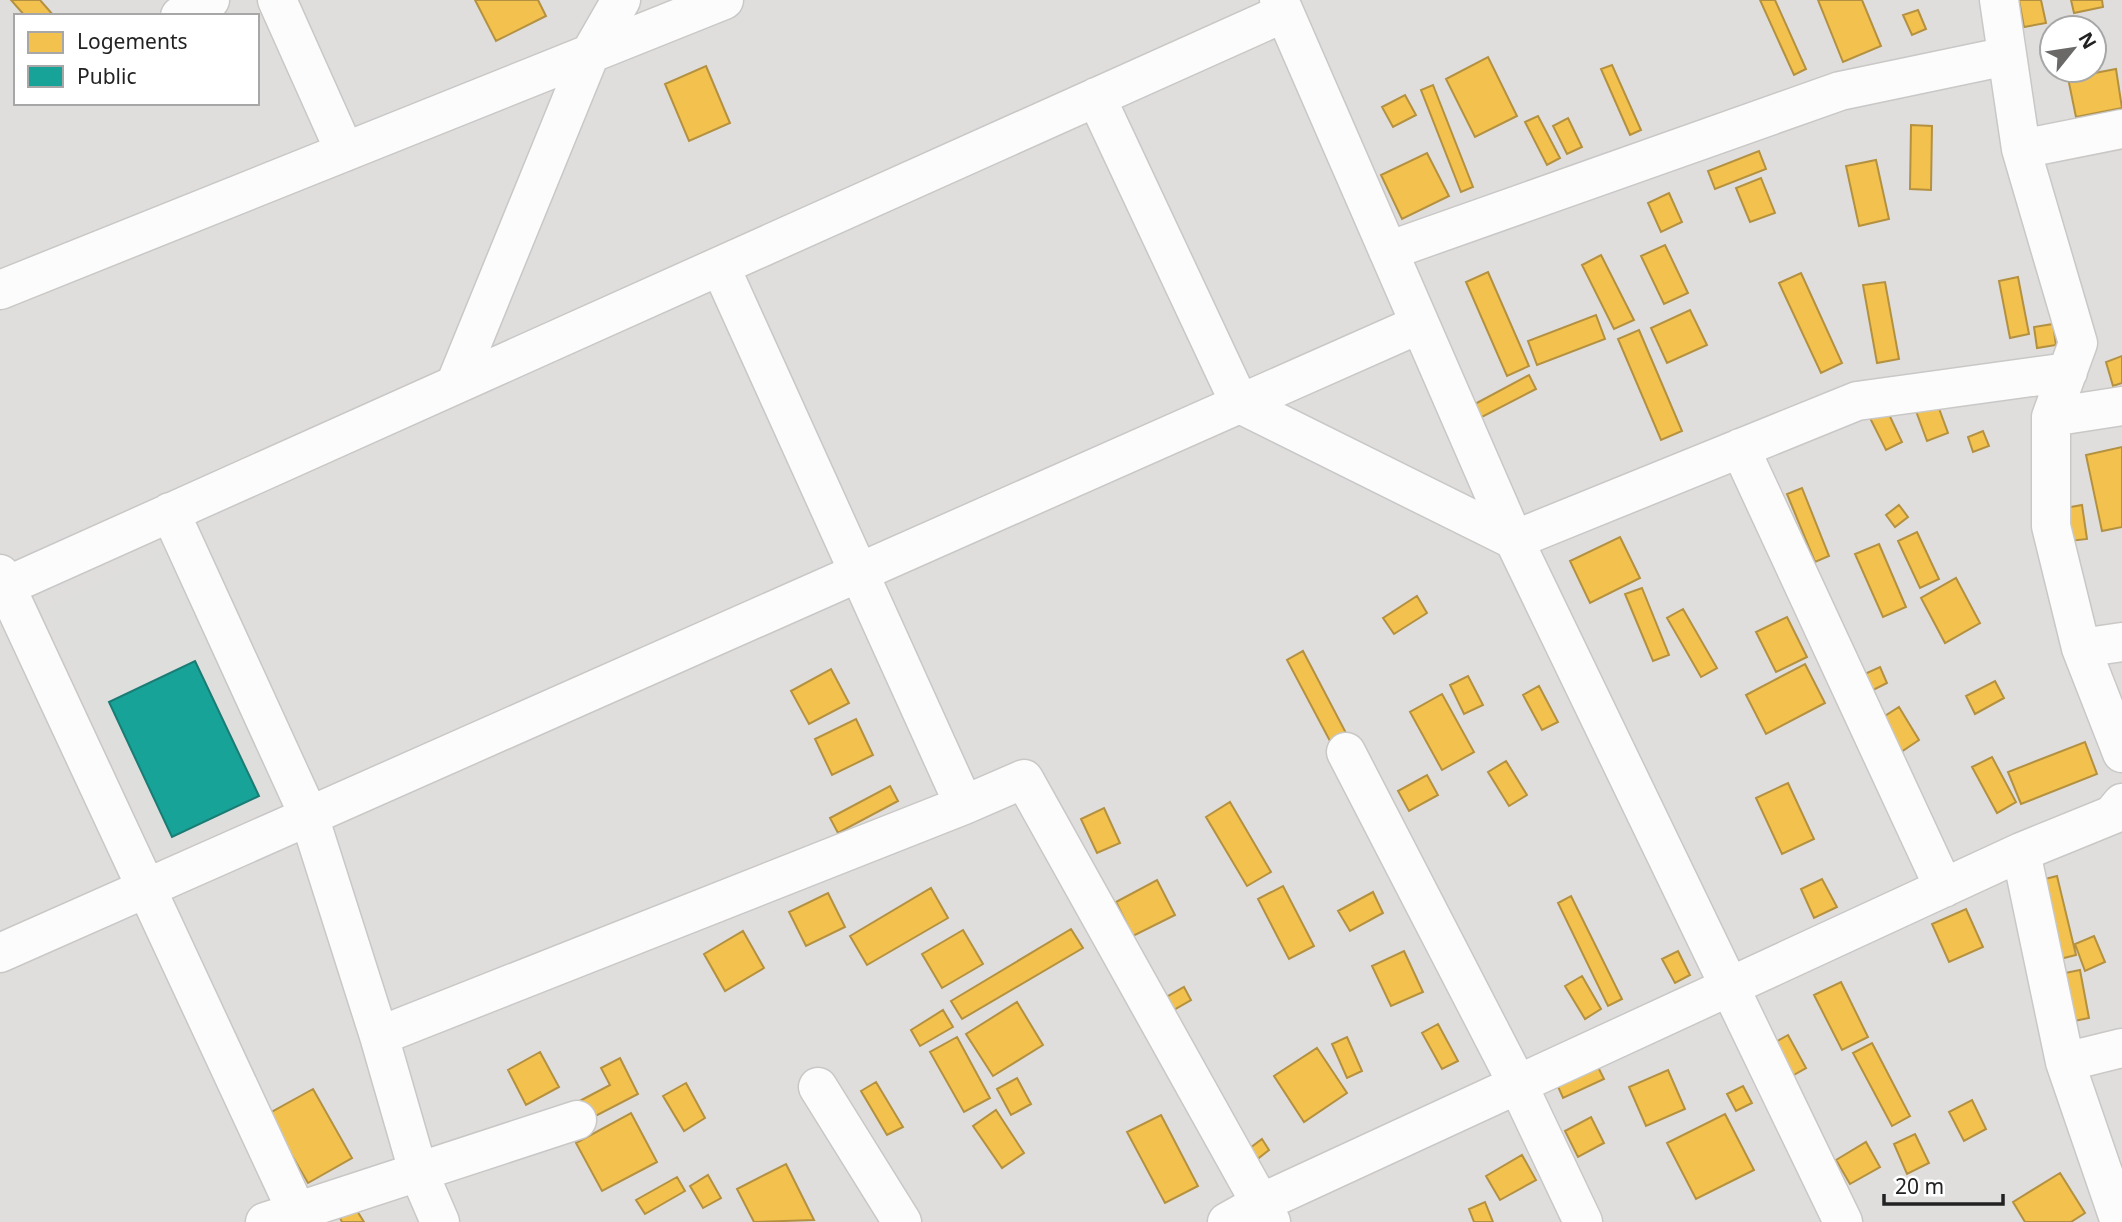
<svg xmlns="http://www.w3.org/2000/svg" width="2122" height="1222" font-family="'Noto Sans',sans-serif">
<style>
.residential{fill:#dfdedc;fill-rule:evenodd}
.religious{fill:#dededc}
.homes{fill:#f2c14e;stroke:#b49141;stroke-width:2}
.public{fill:#17a398;stroke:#1a7c75;stroke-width:2}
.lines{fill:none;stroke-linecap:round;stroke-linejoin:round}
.street-casing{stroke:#c9c8c7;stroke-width:41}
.street{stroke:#fdfcfc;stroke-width:38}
</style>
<rect width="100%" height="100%" fill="#f0eeeb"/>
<path class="residential" d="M 0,0 L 2122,0 L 2122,1222 L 0,1222 ZM 16,16 L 257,16 L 257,103 L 16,103 ZM 2052,28 L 2094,28 L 2094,70 L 2052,70 Z"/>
<path class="religious" d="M 167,552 L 283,797 L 162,854 L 46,609 Z"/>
<path class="homes" d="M 11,0 L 40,0 L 54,16 L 25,16 Z
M 475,0 L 538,0 L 546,16 L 496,41 Z
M 1760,0 L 1775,0 L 1806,69 L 1794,75 Z
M 1818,0 L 1862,0 L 1881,46 L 1843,62 Z
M 2019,0 L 2041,0 L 2046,23 L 2024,27 Z
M 2071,0 L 2102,0 L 2103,7 L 2074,13 Z
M 1918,10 L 1926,29 L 1912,35 L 1903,15 Z
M 1488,57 L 1517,116 L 1475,137 L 1446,79 Z
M 1612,65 L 1641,130 L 1630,135 L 1601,69 Z
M 706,66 L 730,123 L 689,141 L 665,84 Z
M 2116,69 L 2122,108 L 2076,117 L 2068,78 Z
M 1433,85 L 1473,187 L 1461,192 L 1421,90 Z
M 1405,95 L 1416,115 L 1393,127 L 1382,107 Z
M 1538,116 L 1560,158 L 1547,165 L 1525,122 Z
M 1568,118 L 1582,147 L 1567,154 L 1553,126 Z
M 1911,125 L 1932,126 L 1931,190 L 1910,189 Z
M 1759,151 L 1766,169 L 1715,189 L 1708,171 Z
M 1427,153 L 1449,196 L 1402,219 L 1381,175 Z
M 1876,160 L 1889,219 L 1859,226 L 1846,166 Z
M 1761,178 L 1775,213 L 1750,222 L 1736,188 Z
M 1669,193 L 1682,222 L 1661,232 L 1648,203 Z
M 1665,245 L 1688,293 L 1664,304 L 1641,256 Z
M 1601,255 L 1634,320 L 1614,329 L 1582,265 Z
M 1488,272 L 1529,366 L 1507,376 L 1466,282 Z
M 1801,273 L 1842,363 L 1821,373 L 1779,283 Z
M 2018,277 L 2029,334 L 2010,338 L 1999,281 Z
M 1885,282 L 1899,359 L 1877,363 L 1863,285 Z
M 1690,310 L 1707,345 L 1667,363 L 1651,328 Z
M 1596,315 L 1605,339 L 1537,365 L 1528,341 Z
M 2053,324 L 2056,345 L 2037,348 L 2034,327 Z
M 1639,330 L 1682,431 L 1661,440 L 1618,339 Z
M 2122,356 L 2122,383 L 2113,386 L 2106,362 Z
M 1529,375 L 1536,389 L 1480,418 L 1473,405 Z
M 1937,403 L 1948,433 L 1927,441 L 1916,411 Z
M 1886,408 L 1902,442 L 1886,450 L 1869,416 Z
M 1983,431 L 1989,446 L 1973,452 L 1968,437 Z
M 2122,447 L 2122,527 L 2102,531 L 2086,455 Z
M 1802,488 L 1829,556 L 1815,562 L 1787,494 Z
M 1899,505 L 1908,517 L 1895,527 L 1886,515 Z
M 2082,505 L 2087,539 L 2070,541 L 2065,508 Z
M 1917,532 L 1939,579 L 1920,588 L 1898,541 Z
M 1620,537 L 1640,578 L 1590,603 L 1570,561 Z
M 1879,544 L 1906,607 L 1883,617 L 1855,554 Z
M 1956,578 L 1980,623 L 1945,643 L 1921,598 Z
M 1642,588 L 1669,655 L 1653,661 L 1625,594 Z
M 1417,596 L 1427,613 L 1394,634 L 1383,618 Z
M 1683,609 L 1717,668 L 1701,677 L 1667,618 Z
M 1787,617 L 1807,657 L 1776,672 L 1756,632 Z
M 1303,651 L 1346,733 L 1330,741 L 1287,660 Z
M 1805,664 L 1825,703 L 1766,734 L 1746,695 Z
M 1880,667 L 1887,683 L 1865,694 L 1858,677 Z
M 831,669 L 849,703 L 809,724 L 791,691 Z
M 1468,676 L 1483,705 L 1464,714 L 1450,685 Z
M 1995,681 L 2004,698 L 1975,714 L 1966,696 Z
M 1539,686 L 1558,722 L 1542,730 L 1523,695 Z
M 1442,694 L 1474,752 L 1442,770 L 1410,712 Z
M 1899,707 L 1919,740 L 1898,754 L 1877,721 Z
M 856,719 L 873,755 L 832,775 L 815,739 Z
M 2085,742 L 2097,774 L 2021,804 L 2008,772 Z
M 1992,757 L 2016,802 L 1997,813 L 1972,767 Z
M 1506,761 L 1527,795 L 1509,806 L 1488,772 Z
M 1427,775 L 1438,795 L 1409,811 L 1398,791 Z
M 1788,783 L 1814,839 L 1782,854 L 1756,798 Z
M 890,786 L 898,801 L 838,833 L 830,818 Z
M 1230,802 L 1271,872 L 1247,886 L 1206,817 Z
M 1104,808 L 1120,843 L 1097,853 L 1081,819 Z
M 2057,876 L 2076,955 L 2060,959 L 2041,880 Z
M 1822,879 L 1837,907 L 1814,918 L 1801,889 Z
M 1157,880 L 1175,915 L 1133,936 L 1116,902 Z
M 1283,886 L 1314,946 L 1289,959 L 1258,899 Z
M 931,888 L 948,918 L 867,965 L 850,936 Z
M 1373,892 L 1383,913 L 1350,931 L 1338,911 Z
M 828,893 L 845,927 L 806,946 L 789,912 Z
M 1571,896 L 1622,999 L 1608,1006 L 1558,903 Z
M 1966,909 L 1983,947 L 1949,962 L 1932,924 Z
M 1071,929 L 1083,948 L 962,1019 L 951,1001 Z
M 963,930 L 983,964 L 942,988 L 922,954 Z
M 743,931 L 764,968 L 725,991 L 704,954 Z
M 2094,936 L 2105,962 L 2085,971 L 2075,944 Z
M 1404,951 L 1423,992 L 1391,1006 L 1372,966 Z
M 1678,951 L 1690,975 L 1675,983 L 1662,959 Z
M 2080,970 L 2089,1018 L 2074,1021 L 2065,973 Z
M 1582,976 L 1601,1009 L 1585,1019 L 1565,986 Z
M 1841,982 L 1868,1037 L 1842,1050 L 1814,995 Z
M 1184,987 L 1191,1000 L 1170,1012 L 1163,999 Z
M 1017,1002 L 1043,1045 L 993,1076 L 966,1034 Z
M 943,1010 L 953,1027 L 920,1046 L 911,1030 Z
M 1438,1024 L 1458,1061 L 1442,1069 L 1422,1033 Z
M 1788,1035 L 1806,1068 L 1785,1080 L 1767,1047 Z
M 957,1037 L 990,1098 L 964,1112 L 930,1052 Z
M 1347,1037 L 1362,1071 L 1347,1078 L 1332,1044 Z
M 1872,1043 L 1910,1116 L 1892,1126 L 1853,1053 Z
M 1317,1048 L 1347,1093 L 1304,1122 L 1274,1076 Z
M 540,1052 L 559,1087 L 526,1105 L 508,1070 Z
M 620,1058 L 638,1094 L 582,1123 L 572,1105 L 610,1085 L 601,1068 Z
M 1596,1063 L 1604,1079 L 1563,1098 L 1556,1082 Z
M 1668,1070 L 1685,1109 L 1646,1126 L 1629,1087 Z
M 1017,1078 L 1031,1104 L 1011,1115 L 997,1089 Z
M 876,1082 L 903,1127 L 887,1135 L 861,1091 Z
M 686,1083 L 705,1118 L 684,1131 L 663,1096 Z
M 1743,1086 L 1752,1103 L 1736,1111 L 1727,1094 Z
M 313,1089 L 352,1158 L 308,1183 L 268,1114 Z
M 1972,1100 L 1986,1129 L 1964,1141 L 1949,1112 Z
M 996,1110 L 1024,1153 L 1002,1168 L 973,1126 Z
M 631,1113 L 657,1162 L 602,1191 L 576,1143 Z
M 1725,1114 L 1754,1170 L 1696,1199 L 1667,1143 Z
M 1161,1115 L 1198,1186 L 1165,1203 L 1127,1132 Z
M 1591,1117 L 1604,1143 L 1578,1157 L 1565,1131 Z
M 1915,1134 L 1929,1163 L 1907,1174 L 1894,1144 Z
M 1262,1139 L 1269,1150 L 1246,1168 L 1238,1157 Z
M 1866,1142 L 1880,1167 L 1850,1184 L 1836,1160 Z
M 1522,1155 L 1536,1180 L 1500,1200 L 1486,1176 Z
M 786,1164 L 814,1220 L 754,1222 L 737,1189 Z
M 2060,1173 L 2085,1213 L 2071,1222 L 2025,1222 L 2013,1202 Z
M 708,1175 L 721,1198 L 703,1208 L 690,1186 Z
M 677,1177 L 685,1191 L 645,1214 L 636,1200 Z
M 1485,1202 L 1493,1222 L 1474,1222 L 1469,1209 Z
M 354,1206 L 364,1222 L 342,1222 L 339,1216 Z"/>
<path class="public" d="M 195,661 L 259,796 L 172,837 L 109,702 Z"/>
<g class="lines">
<g class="street-casing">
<path id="street" d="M 277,0 L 345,152
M 1279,0 L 1514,540 L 1843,1222
M 1999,0 L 2021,149 L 2078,343 L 2051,417 L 2051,526 L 2081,648 L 2122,753
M 180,16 L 210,0
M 1096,97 L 1240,404 L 1514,540 L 1857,401 L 2068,372
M 2021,149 L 2122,129
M 1388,251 L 1840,91 L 2007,56
M 720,266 L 964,805
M 0,290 L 724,0
M 455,385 L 590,54 L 621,0
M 2051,417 L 2122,406
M 1740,448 L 1944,888
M 170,512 L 309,816 L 379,1036 L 418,1171 L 440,1222
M 0,574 L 297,1212
M 0,589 L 1284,13
M 2081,648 L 2122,642
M 1346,752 L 1518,1085 L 1583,1222
M 2021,852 L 2065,1062 L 2120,1222
M 0,953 L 1420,324
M 379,1036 L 964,805 L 1024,779 L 1271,1222
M 2065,1062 L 2122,1048
M 818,1087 L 902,1222
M 265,1222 L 577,1120
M 1227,1222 L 1261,1203 L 2021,852 L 2112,815 L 2122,803"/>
</g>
<use href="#street" class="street"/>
</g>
<rect x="14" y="14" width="245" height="91" fill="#ffffff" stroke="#a7a7a7" stroke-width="2"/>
<rect x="28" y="32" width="35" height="21" fill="#f2c14e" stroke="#a7a7a7" stroke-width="2"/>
<text x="77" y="49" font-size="21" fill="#222222">Logements</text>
<rect x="28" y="66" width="35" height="21" fill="#17a398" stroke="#a7a7a7" stroke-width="2"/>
<text x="77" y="84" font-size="21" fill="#222222">Public</text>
<g transform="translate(2073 49) rotate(60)"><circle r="33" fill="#ffffff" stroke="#a7a7a7" stroke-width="2"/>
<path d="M0-5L12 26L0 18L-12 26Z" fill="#6a6968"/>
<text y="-10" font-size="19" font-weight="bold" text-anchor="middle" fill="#222222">N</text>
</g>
<path d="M1884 1194v10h119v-10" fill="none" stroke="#222222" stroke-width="3.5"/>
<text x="1895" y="1194" font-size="21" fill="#222222" stroke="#ffffff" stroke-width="5" paint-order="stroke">20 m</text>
</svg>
